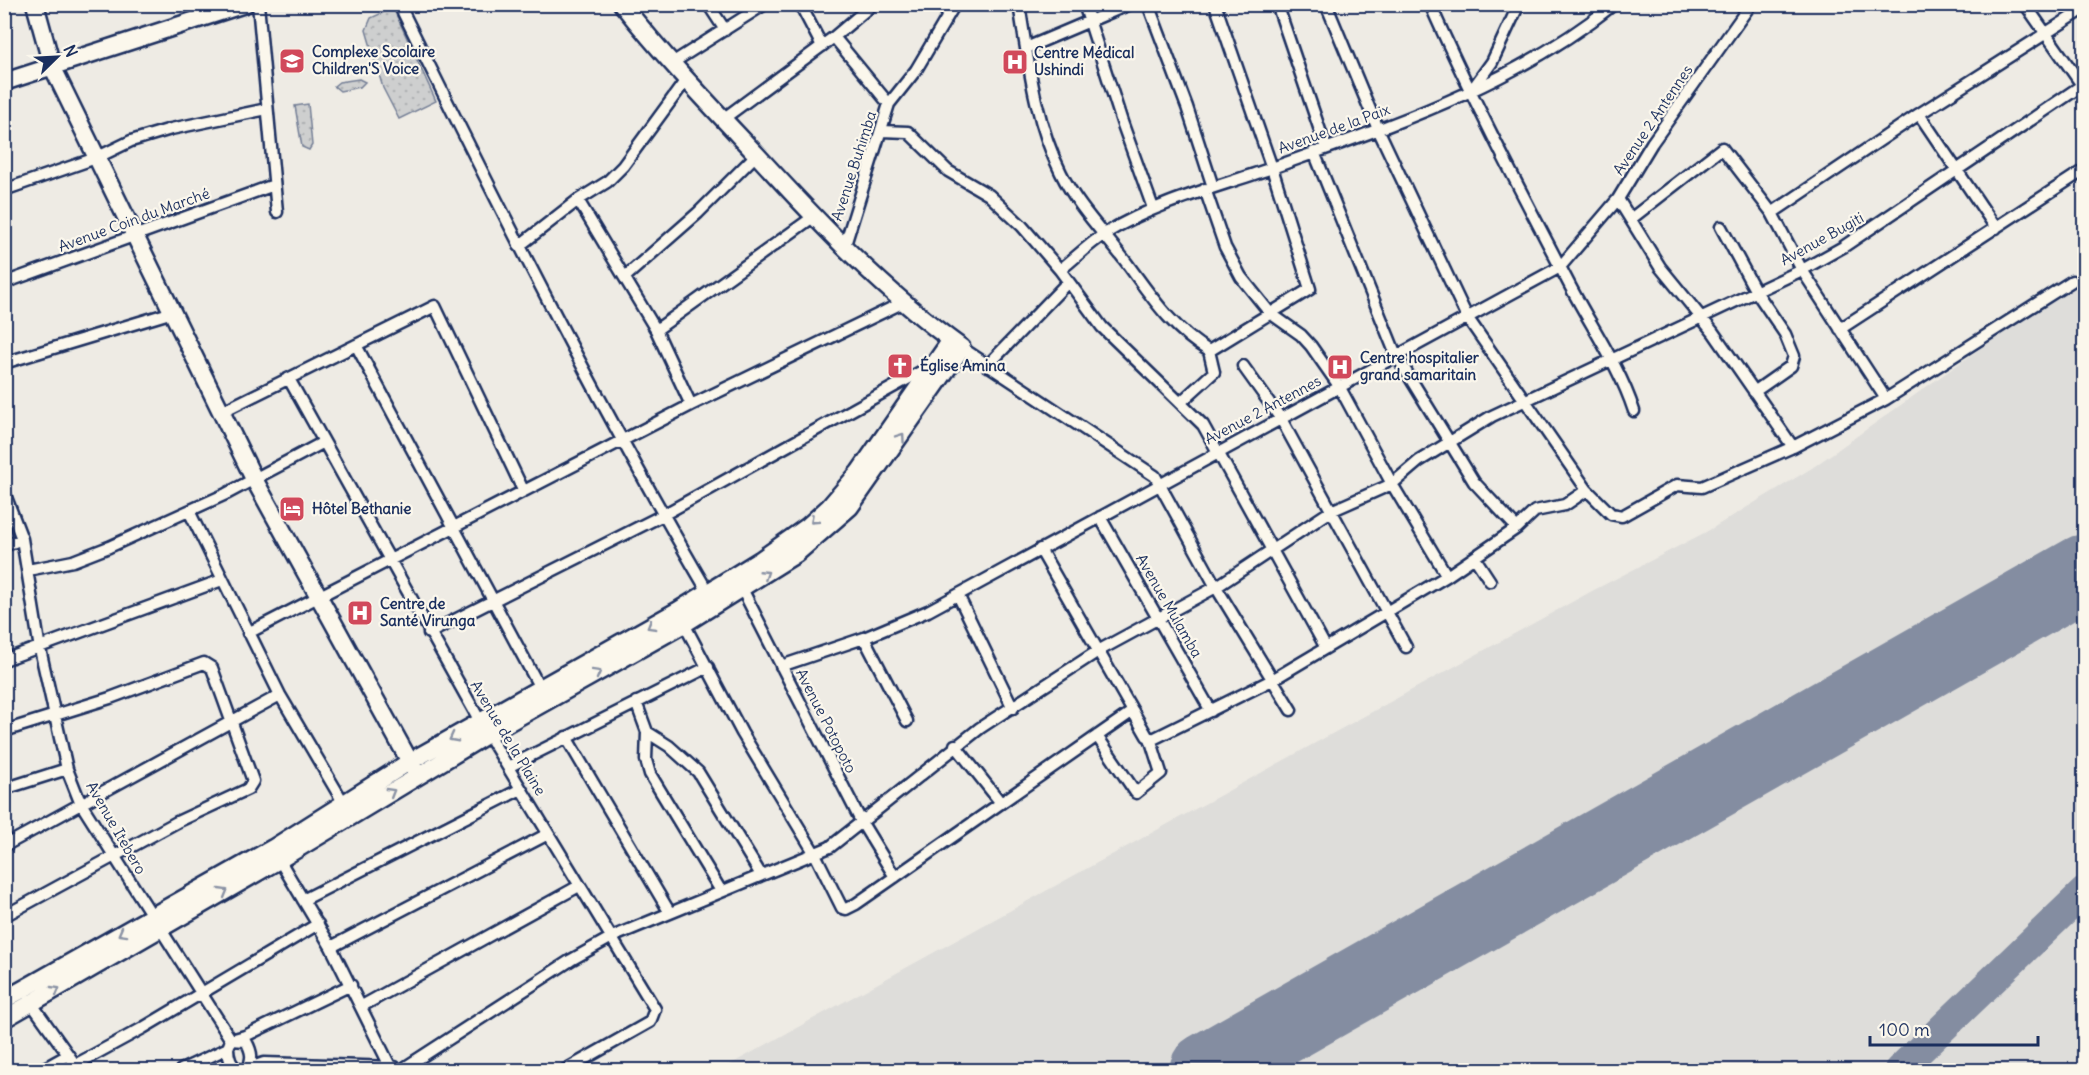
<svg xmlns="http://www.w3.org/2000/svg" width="2089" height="1075" font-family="Delius,sans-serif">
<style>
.built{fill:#deddda}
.grass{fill:url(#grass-dots);stroke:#747f96;stroke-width:1.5}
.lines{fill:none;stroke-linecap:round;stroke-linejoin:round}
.taxiway{stroke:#848da1;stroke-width:30}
.runway{stroke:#848da1;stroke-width:75}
.street-casing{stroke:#1b2f5e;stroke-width:15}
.secondary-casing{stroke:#1b2f5e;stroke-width:21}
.street{stroke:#fbf7ec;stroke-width:10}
.secondary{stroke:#fbf7ec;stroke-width:16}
.oneway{stroke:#8b93a5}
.labels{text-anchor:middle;stroke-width:4.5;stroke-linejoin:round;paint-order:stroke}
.poi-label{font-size:15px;font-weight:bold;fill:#1b2f5e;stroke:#fbf7ec;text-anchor:start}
.street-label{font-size:15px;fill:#1b2f5e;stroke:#fbf7ec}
</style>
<defs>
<pattern id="grass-dots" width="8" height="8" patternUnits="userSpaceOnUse" patternTransform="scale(1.5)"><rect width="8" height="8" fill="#cecfcf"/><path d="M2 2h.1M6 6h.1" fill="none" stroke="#b0b2b4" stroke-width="1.8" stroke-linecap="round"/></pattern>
</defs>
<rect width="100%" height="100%" fill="#eeebe4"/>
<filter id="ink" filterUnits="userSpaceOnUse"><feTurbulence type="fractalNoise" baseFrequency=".0167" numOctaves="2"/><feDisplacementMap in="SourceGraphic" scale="12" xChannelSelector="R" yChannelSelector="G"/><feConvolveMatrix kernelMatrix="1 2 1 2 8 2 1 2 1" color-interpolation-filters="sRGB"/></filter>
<g filter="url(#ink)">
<path class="built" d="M 2084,275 L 2084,1070 L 720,1070 L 1592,591 L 1706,532 L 1812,468 Z"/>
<path class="grass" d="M 393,8 L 436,101 L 399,119 L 383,88 L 366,30 L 371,18 Z
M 359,79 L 365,82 L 360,87 L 340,91 L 334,86 L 339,82 Z
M 308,104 L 312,145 L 309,150 L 302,147 L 295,106 Z"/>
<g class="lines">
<path class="taxiway" d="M 1899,1070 L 2084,892"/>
<path class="runway" d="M 1207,1070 L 2084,572"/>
<g class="street-casing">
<path id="street" d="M 258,4 L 277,212
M 399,4 C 497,203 596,401 708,592
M 708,4 L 725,30
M 800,4 L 822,46
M 1019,4 C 1028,60 1035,122 1061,173 C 1077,206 1104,233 1126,262 C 1151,296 1172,329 1209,351 L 1214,372 L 1181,402
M 1084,4 L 1122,122 L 1153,208
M 1148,4 L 1187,107 L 1213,187
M 1277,4 L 1326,148
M 1326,4 L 1378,129 L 1467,317 L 1587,490 L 1611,514 L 1622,516 L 1677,485 L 1702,487 L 1793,447
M 1430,4 C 1472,99 1520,190 1568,282 C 1590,325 1619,365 1634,411
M 2025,4 L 2084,88
M 834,37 L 889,104
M 1026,48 L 1130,4
M 672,63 L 765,4
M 1471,91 L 1492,62 L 1519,4
M 1919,114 L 1996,228
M 723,119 L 834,37 L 873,4
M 881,131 L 908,132 L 948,171 L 989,195 L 1022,226 L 1060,270 L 1102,327 L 1203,425 L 1326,648
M 1314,152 L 1396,355 L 1474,482 L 1517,528
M 1205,189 L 1225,247 L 1241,277 L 1270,313 L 1301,335 L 1311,346 L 1339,386 L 1392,484 L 1447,576
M 4,190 L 96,158 L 131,141 L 171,129 L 267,109
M 1618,199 L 1660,267 L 1713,332 L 1793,447 L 1886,399
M 578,200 L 656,330 L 691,405
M 1772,213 L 1919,114 L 2084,9
M 1632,218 L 1722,148 L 1772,213 L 1802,270 L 1886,399 L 2072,281
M 1721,227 L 1755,290 L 1785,334 L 1794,356 L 1791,366 L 1754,392
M 519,246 L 578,200 L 607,182 L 623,166 L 686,80
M 844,248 L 889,104 L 916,70 L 955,4
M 1060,270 C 1075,258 1090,243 1106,233 C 1159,201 1218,187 1275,167 C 1394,124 1514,85 1614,4
M 625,277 L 698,213 L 756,155
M 4,283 L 274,185
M 1840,329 L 2084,170
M 656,330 L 813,217
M 356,345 L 540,688
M 962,348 L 1155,476 L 1216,587 L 1291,710
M 1209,351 L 1310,289 L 1272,168 L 1215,4
M 4,363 L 173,312
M 987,366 L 1067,283
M 1243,366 L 1281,419 L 1406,647
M 289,379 L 481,723 L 655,1009 L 650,1022 L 565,1070
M 221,412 L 435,306 L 523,490
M 4,492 L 22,539 L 40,649 L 67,769 L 80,802 L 231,1040 L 246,1041 C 253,1054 252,1058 248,1070
M 189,511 L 280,695 L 343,802
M 1100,517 L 1211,711
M 4,546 L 22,539
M 1040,549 L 1147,736 L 1153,739 L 1272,680 L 1447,576 L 1517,528 L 1535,511 L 1565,505 L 1587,490
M 1475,558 L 1490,581
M 28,570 L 73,561 L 109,547 L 226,494 L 324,442
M 739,583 L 862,823 L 895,877
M 958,595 L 1013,708
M 682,620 L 742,733 L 815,854 L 842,908 L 846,909 L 856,904 L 1133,711
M 248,633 L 691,405 L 902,303
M 429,633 L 663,515 L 931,366
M 864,638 L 907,721
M 4,660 L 222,580
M 781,666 L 864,638 L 928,611 L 1560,267 L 1618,199 L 1652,143 L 1751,4
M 636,702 L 647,732 L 646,760 L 650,774 L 721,891
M 4,731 L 110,698 L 204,663 L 212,668 L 253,781 L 248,789 L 177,822 L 4,916
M 647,732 L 669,746 L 698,772 L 761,875
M 1097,736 L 1136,793 L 1161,773 L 1150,738
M 566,737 L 670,913
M 955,745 L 1001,803
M 508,767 L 708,667
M 4,789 L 67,769
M 4,846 L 280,695
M 277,856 L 331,947 L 390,1066 L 390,1070
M 303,900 L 521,789
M 331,947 L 548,834
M 29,1000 L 79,1070
M 362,1006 L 579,886
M 228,1048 C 228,1057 231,1066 239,1070
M 75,1065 L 143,1028 L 318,924
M 247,1069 L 264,1063 L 395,1067
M 41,1070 L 68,1055
M 181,1070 L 228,1048 L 231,1040 L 245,1036 L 351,985
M 401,1070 L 571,960 L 612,937 L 830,847 L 980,728 L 1098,651 L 1216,587 L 1331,511 L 1392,484 L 1419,461 L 1492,416 L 1802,270 L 1843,247 L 2084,84"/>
</g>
<g class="secondary-casing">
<path id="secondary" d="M 35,4 L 52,66 L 254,479 L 415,771
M 4,82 L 245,4
M 4,1000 L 273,848 L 409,762 L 677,611 L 760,560 L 808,526 L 829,507 L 859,472 L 951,340
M 4,1019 L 279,860 L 488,734 L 684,624 L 796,554 L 850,507 L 962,348 C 884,292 820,224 756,154 C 710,105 664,57 622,4"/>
</g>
<use href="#street" class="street"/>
<use href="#secondary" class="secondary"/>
</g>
<defs><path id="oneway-chevron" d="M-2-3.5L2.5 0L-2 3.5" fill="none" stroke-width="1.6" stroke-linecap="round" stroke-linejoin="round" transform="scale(1.5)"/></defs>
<g class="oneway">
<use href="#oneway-chevron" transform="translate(901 437) rotate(-55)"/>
<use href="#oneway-chevron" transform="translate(814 520) rotate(137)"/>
<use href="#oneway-chevron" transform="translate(765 574) rotate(-33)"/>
<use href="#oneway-chevron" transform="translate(651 626) rotate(150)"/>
<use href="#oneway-chevron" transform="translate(597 673) rotate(-29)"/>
<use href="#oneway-chevron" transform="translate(453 738) rotate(152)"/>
<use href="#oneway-chevron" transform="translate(391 792) rotate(-31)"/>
<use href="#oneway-chevron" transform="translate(224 892) rotate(-30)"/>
<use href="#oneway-chevron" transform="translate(122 933) rotate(151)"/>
<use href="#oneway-chevron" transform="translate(56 990) rotate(-30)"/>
</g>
</g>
<defs>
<g id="school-square" transform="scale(1.35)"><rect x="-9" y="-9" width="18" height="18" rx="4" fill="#d1495b" stroke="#fbf7ec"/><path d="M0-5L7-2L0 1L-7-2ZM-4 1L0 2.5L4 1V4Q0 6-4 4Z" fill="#fff"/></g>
<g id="hospital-square" transform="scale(1.35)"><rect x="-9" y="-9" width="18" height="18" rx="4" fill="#d1495b" stroke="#fbf7ec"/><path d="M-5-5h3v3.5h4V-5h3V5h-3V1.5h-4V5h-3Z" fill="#fff"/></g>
<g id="church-square" transform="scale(1.35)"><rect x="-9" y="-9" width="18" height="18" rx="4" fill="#d1495b" stroke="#fbf7ec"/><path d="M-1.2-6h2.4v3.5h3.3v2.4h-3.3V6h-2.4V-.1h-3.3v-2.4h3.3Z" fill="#fff"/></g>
<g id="hotel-square" transform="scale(1.35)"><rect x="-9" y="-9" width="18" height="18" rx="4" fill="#d1495b" stroke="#fbf7ec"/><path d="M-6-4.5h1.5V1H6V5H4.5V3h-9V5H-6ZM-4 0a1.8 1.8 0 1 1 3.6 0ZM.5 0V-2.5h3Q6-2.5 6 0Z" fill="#fff"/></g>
</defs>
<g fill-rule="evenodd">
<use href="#school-square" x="292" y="61"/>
<use href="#hospital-square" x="1015" y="62"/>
<use href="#church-square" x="900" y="366"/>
<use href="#hospital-square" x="1340" y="367"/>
<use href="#hotel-square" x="292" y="509"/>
<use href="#hospital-square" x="360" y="613"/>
</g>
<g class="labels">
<g class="poi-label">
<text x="312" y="57">Complexe Scolaire<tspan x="312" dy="17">Children'S Voice</tspan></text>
<text x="1034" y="58">Centre Médical<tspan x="1034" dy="17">Ushindi</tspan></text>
<text x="1360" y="363">Centre hospitalier<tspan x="1360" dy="17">grand samaritain</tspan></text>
<text x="920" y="371">Église Amina</text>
<text x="312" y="514">Hôtel Bethanie</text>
<text x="380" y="609">Centre de<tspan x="380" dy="17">Santé Virunga</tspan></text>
</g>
<g class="street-label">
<text transform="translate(1653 120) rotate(-56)" y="5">Avenue 2 Antennes</text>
<text transform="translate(1334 129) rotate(-20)" y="5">Avenue de la Paix</text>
<text transform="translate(854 166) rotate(-72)" y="5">Avenue Buhimba</text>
<text transform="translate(134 220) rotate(-20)" y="5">Avenue Coin du Marché</text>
<text transform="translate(1822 239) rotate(-29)" y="5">Avenue Bugiti</text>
<text transform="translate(1263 410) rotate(-28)" y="5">Avenue 2 Antennes</text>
<text transform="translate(1169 606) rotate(60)" y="5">Avenue Mulamba</text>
<text transform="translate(826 721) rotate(63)" y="5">Avenue Potopoto</text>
<text transform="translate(508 738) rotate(59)" y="5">Avenue de la Plaine</text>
<text transform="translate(116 828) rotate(60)" y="5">Avenue Itebero</text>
</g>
</g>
<rect width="2089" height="1075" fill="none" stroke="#fbf7ec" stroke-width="24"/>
<rect x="12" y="12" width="2065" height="1051" fill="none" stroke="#1b2f5e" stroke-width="2" filter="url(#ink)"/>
<g transform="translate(57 57) rotate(66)" stroke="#fbf7ec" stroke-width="4.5" paint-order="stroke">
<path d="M0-4.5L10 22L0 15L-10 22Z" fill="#1b2f5e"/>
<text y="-9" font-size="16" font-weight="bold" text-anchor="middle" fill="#1b2f5e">N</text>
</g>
<path d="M1870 1036v9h168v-9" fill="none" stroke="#1b2f5e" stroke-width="3"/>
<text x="1879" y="1036" font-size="18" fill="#1b2f5e" stroke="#fbf7ec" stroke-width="4.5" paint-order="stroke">100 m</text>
</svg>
